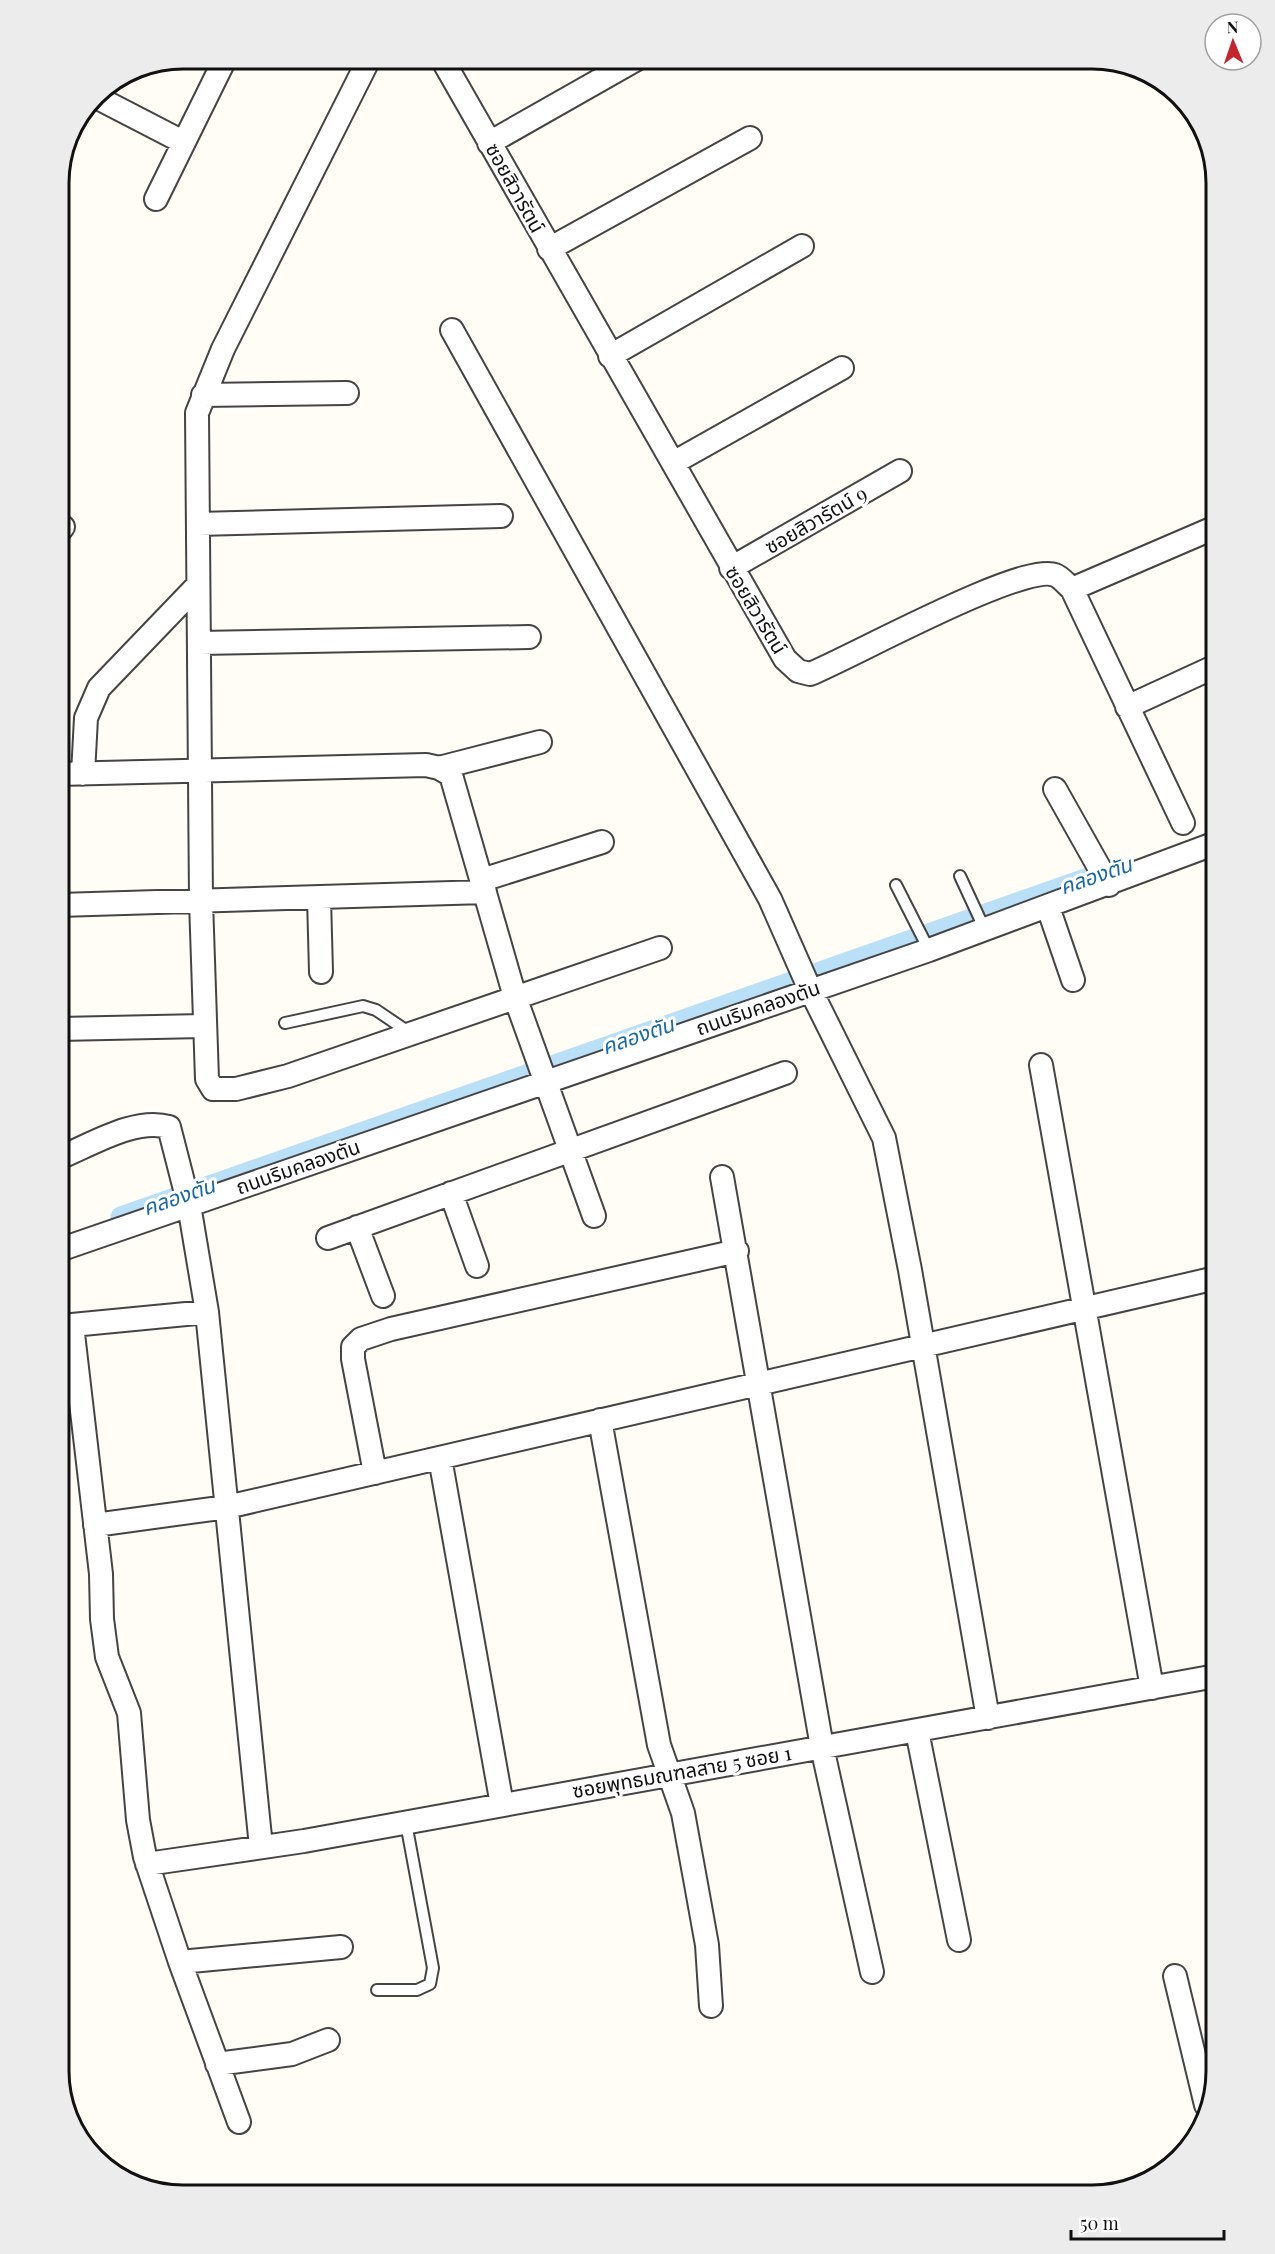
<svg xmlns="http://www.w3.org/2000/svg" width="1275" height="2254" font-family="'Playfair Display','Noto Sans Thai',serif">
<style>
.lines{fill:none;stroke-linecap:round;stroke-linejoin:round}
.canal{stroke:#b9e0f7;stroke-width:21}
.lane-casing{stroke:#444;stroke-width:14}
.street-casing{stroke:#444;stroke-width:26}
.lane{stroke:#fff;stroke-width:10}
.street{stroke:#fff;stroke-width:22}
.labels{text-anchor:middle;stroke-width:6;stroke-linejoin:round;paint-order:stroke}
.street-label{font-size:20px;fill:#111;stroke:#fff}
.water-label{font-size:21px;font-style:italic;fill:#1768a6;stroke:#fff}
.rim{fill:none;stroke:#111;stroke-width:3}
</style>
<rect width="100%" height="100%" fill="#fffdf5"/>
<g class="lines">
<path class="canal" d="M 121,1217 L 1117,868"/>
<g class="lane-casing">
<path id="lane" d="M 960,876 L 985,930
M 896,885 L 929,950
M 285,1023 L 363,1006 L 376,1010 L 410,1033
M 59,1908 L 62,1878 L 59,1854
M 377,1990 L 417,1990 L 430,1984 L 433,1968 L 406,1823"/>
</g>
<g class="street-casing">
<path id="street" d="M 369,59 L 223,349 L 197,413 L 201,901 L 207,1079 L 213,1089 L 236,1089 L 288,1076 L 660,948
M 442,59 L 785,659 L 798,671 L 810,674 C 850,658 1023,562 1055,575 C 1061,577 1067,585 1072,589 L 1183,823
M 94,96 L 183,142
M 489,143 L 637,59
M 156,199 L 225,59
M 549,249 L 750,138
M 452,330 L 770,899 L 807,983 L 884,1138 L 910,1270 L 988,1718
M 610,356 L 802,246
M 203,395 L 347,393
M 673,463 L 842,368
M 198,524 L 501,516
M 59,532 L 63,527
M 731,568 L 900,471
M 1072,589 L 1216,527
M 199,643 L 529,637
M 1127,707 L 1216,666
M 439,768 L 540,742
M 59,774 L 426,765 L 439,768 L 451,775 L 515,997 L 594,1216
M 83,774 L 86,718 L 99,688 L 197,586
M 1055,789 L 1109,885
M 482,880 L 602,842
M 319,898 L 321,972
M 59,905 L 485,892
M 1048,907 L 1073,980
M 59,1029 L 203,1026
M 1041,1065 L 1152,1688
M 59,1158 C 91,1145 135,1117 169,1127 L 189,1205 L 207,1312 L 261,1847
M 722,1177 L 822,1747 L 872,1972
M 451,1193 L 477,1266
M 357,1227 L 383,1296
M 328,1238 L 785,1073
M 59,1250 L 929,950 L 1216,843
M 72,1325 L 207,1312
M 59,1326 L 72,1325 L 101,1574 L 102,1619 L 107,1657 L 129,1713 L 138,1820 L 145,1857 L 180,1962 L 239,2122
M 600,1420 L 659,1745 L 683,1813 L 696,1884 L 707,1945 L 711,2006
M 440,1458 L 502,1805
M 375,1473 L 353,1359 L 353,1347 L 361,1339 L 391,1329 L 737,1251
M 95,1525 L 227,1507 L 1216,1278
M 917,1731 L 959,1940
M 147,1864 L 304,1841 L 1216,1676
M 180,1962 L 341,1947
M 1175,1976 L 1206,2105
M 217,2064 L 292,2054 L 328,2040"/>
</g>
<use href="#lane" class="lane"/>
<use href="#street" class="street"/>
</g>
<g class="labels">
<g class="street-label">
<text transform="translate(515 188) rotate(61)" y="7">ซอยสิวารัตน์</text>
<text transform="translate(816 520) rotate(-30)" y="7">ซอยสิวารัตน์ 9</text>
<text transform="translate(756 610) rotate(59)" y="7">ซอยสิวารัตน์</text>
<text transform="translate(758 1008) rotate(-19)" y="7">ถนนริมคลองตัน</text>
<text transform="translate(298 1167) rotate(-19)" y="7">ถนนริมคลองตัน</text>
<text transform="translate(682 1772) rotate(-10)" y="7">ซอยพุทธมณฑลสาย 5 ซอย 1</text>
</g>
<g class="water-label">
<text transform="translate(1096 876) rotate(-19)" y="7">คลองตัน</text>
<text transform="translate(638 1036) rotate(-19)" y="7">คลองตัน</text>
<text transform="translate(179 1197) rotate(-19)" y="7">คลองตัน</text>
</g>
</g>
<path d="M0 0H1275V2254H0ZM183 69H1092A114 114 0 0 1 1206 183V2071A114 114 0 0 1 1092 2185H183A114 114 0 0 1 69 2071V183A114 114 0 0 1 183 69Z" fill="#ececec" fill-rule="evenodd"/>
<path class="rim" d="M183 69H1092A114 114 0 0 1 1206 183V2071A114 114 0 0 1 1092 2185H183A114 114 0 0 1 69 2071V183A114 114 0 0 1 183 69Z"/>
<g transform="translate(1233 42) rotate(358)"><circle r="28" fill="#ffffff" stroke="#a0a0a0" stroke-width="1.5"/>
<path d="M0-4.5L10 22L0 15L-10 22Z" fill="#c4262e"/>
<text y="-9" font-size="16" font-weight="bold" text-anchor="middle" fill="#111111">N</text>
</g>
<path d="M1071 2230v9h153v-9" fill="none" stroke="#111111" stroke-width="3"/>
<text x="1080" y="2230" font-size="18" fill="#111111" stroke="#ffffff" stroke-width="4.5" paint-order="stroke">50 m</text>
</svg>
